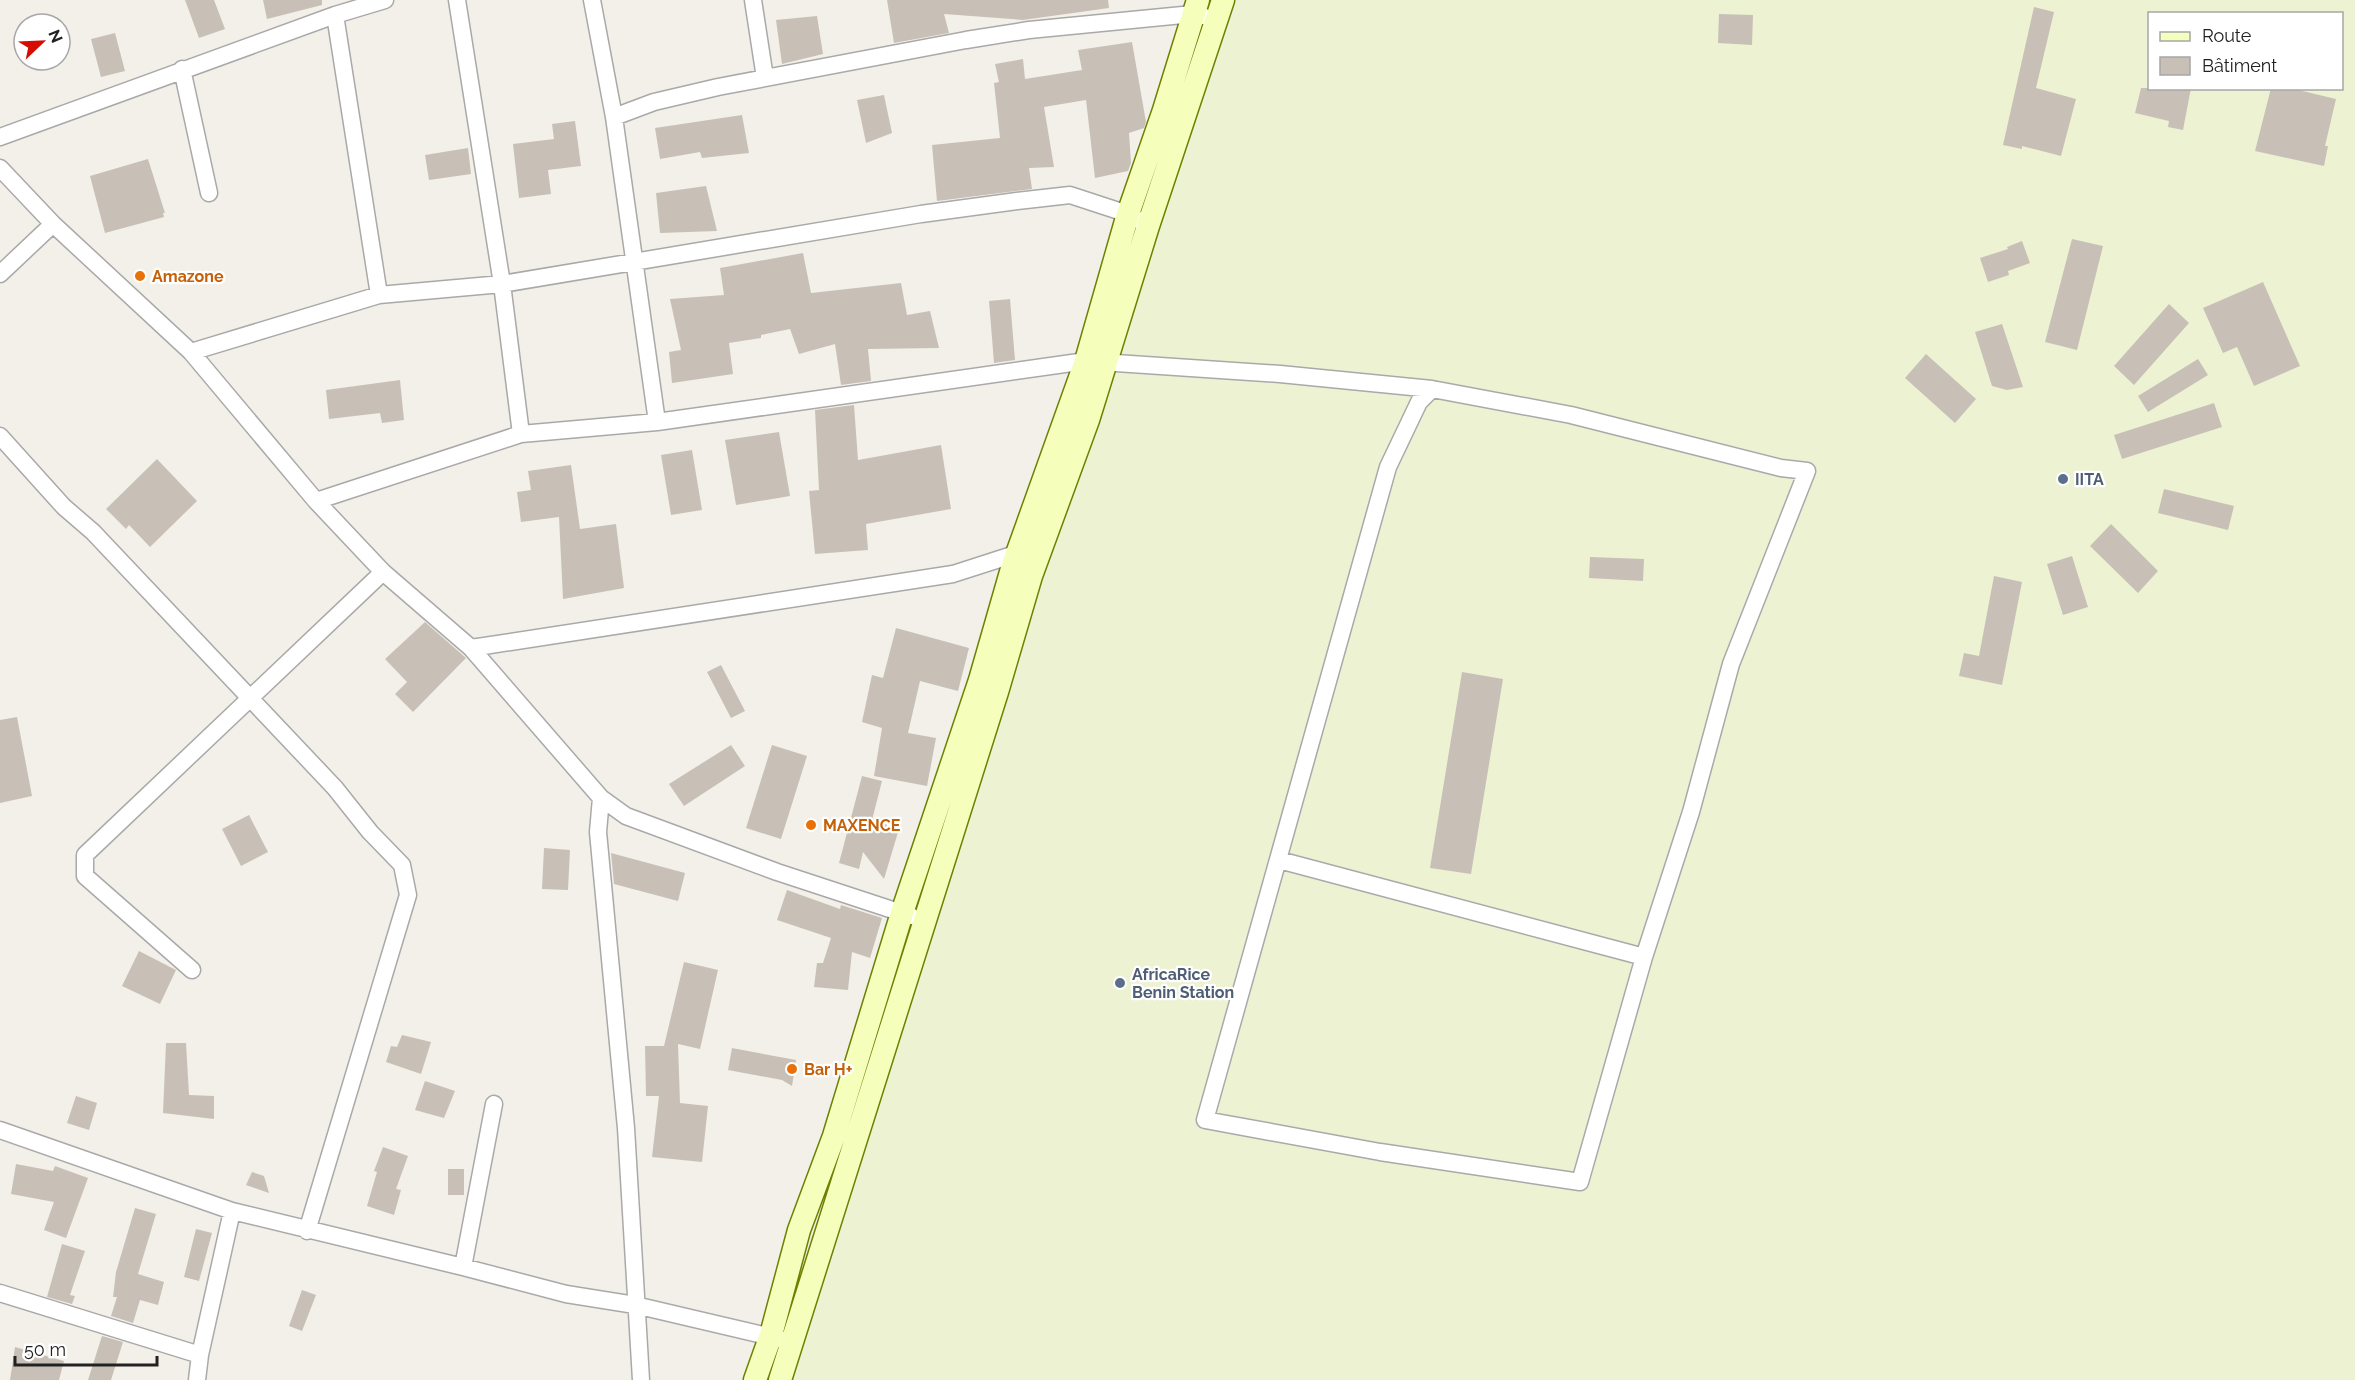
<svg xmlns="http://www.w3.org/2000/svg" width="2355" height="1380" font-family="Raleway,sans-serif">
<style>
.farmland{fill:#edf2d3;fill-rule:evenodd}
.building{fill:#c8c0b7}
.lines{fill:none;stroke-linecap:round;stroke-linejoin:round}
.street-casing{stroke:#a9a9a9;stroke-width:19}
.secondary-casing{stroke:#6b8200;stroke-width:25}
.street{stroke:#fff;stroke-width:16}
.secondary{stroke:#f6febb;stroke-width:22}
.food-dot{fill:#e8710a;stroke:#fff;stroke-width:2}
.service-dot{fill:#5c6f8a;stroke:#fff;stroke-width:2}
.labels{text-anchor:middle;stroke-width:4.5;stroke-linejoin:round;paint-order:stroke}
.food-label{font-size:16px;font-weight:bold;fill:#c56008;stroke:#fff;text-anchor:start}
.service-label{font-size:16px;font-weight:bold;fill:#4e5e75;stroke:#fff;text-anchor:start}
</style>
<rect width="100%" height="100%" fill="#f2f0e8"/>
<path class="farmland" d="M 1223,0 L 2355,0 L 2355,1380 L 772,1380 ZM 2150,14 L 2342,14 L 2342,88 L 2150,88 Z"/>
<path class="building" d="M 185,0 L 214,0 L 225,29 L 199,38 Z
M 263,0 L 322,0 L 322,5 L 267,19 Z
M 887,0 L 1108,0 L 1109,8 L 1023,20 L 944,14 L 949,33 L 894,43 Z
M 2034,7 L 2054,12 L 2036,88 L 2076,99 L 2061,156 L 2022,146 L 2022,149 L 2003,145 Z
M 1719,14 L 1753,15 L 1752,45 L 1718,43 Z
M 817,16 L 823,54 L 782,64 L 776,20 Z
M 115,33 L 125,71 L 101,77 L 91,39 Z
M 1132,42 L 1146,122 L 1144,128 L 1129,133 L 1131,163 L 1128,171 L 1095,178 L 1086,100 L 1044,107 L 1054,167 L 1029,168 L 1032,189 L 937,201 L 932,145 L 1000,138 L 994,83 L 999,82 L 995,64 L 1023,59 L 1025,79 L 1082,70 L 1078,50 Z
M 2141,88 L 2191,88 L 2183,130 L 2168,127 L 2169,121 L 2135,113 Z
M 2271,88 L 2290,88 L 2336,99 L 2325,146 L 2328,146 L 2324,166 L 2255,151 Z
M 884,95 L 892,133 L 866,143 L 857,100 Z
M 742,115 L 749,153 L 702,158 L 700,152 L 660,159 L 655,128 Z
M 575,121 L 581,166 L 548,170 L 551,194 L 519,198 L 513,144 L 554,139 L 552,124 Z
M 468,148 L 471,174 L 429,180 L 425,155 Z
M 148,159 L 165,213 L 163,213 L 164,217 L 105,233 L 90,176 Z
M 706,186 L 717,231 L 660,233 L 656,193 Z
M 2072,239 L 2103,246 L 2077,350 L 2045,342 Z
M 2022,241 L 2030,263 L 2008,271 L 2009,275 L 1988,282 L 1980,258 L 2008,249 L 2007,247 Z
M 803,253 L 811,293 L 901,283 L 907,315 L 930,311 L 939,348 L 868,349 L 871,381 L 841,385 L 835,344 L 799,354 L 790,329 L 761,335 L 761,338 L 729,343 L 733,374 L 672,383 L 669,352 L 681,350 L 670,299 L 724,295 L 720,268 Z
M 2263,282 L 2300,366 L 2254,386 L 2237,347 L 2223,353 L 2203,308 Z
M 1010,299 L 1015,360 L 994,363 L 989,301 Z
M 2169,304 L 2189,323 L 2134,385 L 2114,366 Z
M 2002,324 L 2023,387 L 2007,390 L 1992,386 L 1975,332 Z
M 1926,354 L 1976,399 L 1955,423 L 1905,378 Z
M 2198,359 L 2208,375 L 2148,412 L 2138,396 Z
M 400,380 L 404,420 L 382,423 L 380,413 L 329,419 L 326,390 Z
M 2214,403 L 2222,427 L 2122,459 L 2114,435 Z
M 854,405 L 858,460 L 941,445 L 951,509 L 866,524 L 868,550 L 815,554 L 809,491 L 819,490 L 815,410 Z
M 779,432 L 790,496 L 736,505 L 725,440 Z
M 692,450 L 702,510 L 671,515 L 661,455 Z
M 157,459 L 197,501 L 150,547 L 129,525 L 126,529 L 106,509 Z
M 571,465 L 580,529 L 616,524 L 624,588 L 563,599 L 559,517 L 521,522 L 517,492 L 531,490 L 528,471 Z
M 2164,489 L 2234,506 L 2228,530 L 2158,513 Z
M 2111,524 L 2158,571 L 2138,593 L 2090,546 Z
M 2072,556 L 2088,607 L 2063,615 L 2047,564 Z
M 1590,557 L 1644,559 L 1643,581 L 1589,578 Z
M 1994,576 L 2022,582 L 2002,685 L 1959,676 L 1964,653 L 1979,656 Z
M 425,622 L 466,658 L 413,712 L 395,694 L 407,682 L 385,659 Z
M 896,628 L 969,648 L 958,691 L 920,681 L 908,733 L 936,738 L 927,786 L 874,776 L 882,728 L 862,722 L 872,675 L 883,678 Z
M 721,665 L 745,711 L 731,718 L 707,672 Z
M 1462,672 L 1503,679 L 1471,874 L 1430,868 Z
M 17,717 L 32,796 L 0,803 L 0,720 Z
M 731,745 L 745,766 L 684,806 L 669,784 Z
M 772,745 L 807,756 L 781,839 L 746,828 Z
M 862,776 L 882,781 L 872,820 L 899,829 L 884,879 L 863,852 L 859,869 L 839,863 Z
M 249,815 L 268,852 L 241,866 L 222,829 Z
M 544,848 L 570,850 L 568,890 L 542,889 Z
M 611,853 L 685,873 L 678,901 L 614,884 Z
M 787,890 L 840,909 L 841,905 L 882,918 L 870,958 L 852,952 L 848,990 L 814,987 L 817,963 L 823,963 L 831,938 L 777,920 Z
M 139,951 L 176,970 L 160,1004 L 122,986 Z
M 684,962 L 718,970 L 700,1049 L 678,1044 L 680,1103 L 708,1106 L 702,1162 L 652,1157 L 659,1096 L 646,1096 L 645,1046 L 664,1046 Z
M 402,1035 L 431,1042 L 421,1074 L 386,1062 L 391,1046 L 397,1047 Z
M 166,1043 L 186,1043 L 189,1095 L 214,1096 L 214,1119 L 163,1113 Z
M 732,1048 L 796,1060 L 792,1086 L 782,1080 L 728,1070 Z
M 425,1081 L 455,1091 L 444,1118 L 415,1110 Z
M 76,1096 L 97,1103 L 89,1130 L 67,1123 Z
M 383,1147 L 408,1156 L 396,1189 L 401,1190 L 394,1215 L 367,1206 L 377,1172 L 374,1171 Z
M 16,1164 L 53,1171 L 55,1166 L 88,1178 L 66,1238 L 44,1230 L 54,1202 L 11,1194 Z
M 448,1169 L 464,1169 L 464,1195 L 448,1195 Z
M 252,1172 L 264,1176 L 269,1193 L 246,1185 Z
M 135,1208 L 156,1214 L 138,1274 L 164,1282 L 158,1305 L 140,1300 L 133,1323 L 111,1316 L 117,1297 L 113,1297 L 116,1272 Z
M 196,1229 L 212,1233 L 199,1281 L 184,1277 Z
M 62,1244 L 85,1251 L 70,1295 L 75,1296 L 72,1304 L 47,1297 Z
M 302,1290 L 316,1295 L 302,1331 L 289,1326 Z
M 102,1336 L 123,1342 L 111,1380 L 88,1380 Z
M 15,1347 L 64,1361 L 59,1380 L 10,1380 Z"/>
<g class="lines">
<g class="street-casing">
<path id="street" d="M 457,0 L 502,284 L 521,434
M 592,0 L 614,117 L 657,422
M 753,0 L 765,78
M 335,15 L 379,295
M 182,69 L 209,193
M 614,117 L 654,102 L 718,87 L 966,40 L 1029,30 L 1193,14 L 1203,16
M 0,137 L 335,15 L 385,0
M 0,168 L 53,224 L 191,352 L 316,501 L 383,572 L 471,648 L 601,798 L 626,816 L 777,872 L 911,916
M 0,274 L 53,224
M 191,352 L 379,295 L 502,284 L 921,214 L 1017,201 L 1070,195 L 1128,214 L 1138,220
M 0,436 L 64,507 L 93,532 L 335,788 L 370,832 L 402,865 L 408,895 L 307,1231
M 316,501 L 521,434 L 657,422 L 1086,361 L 1280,374 L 1432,389 L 1571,415 L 1781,468 L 1807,471 L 1731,664 L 1691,812 L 1644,957 L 1580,1182 L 1380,1152 L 1205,1120 L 1388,467 L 1419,402 L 1432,389
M 471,648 L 953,574 L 1018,553 L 1025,556
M 601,798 L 598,832 L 626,1128 L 641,1380
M 1279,860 L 1644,957
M 192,970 L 85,876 L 85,855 L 383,572
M 0,1130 L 232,1211 L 463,1267 L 566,1294 L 635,1305 L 780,1339
M 463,1267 L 494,1104
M 0,1293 L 200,1355
M 197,1380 L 200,1355 L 232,1211"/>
</g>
<g class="secondary-casing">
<path id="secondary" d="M 755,1380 L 771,1335 L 799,1230 L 834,1136 L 902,913 L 980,680 L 1013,565 L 1086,361 L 1128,214 L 1164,110 L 1198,0
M 780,1380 L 997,692 L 1031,576 L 1088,420 L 1148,226 L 1223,0"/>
</g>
<use href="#street" class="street"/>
<use href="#secondary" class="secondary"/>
</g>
<g class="food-dot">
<circle cx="140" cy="276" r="6"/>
<circle cx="811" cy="825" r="6"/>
<circle cx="792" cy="1069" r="6"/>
</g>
<g class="service-dot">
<circle cx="2063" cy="479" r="6"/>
<circle cx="1120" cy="983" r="6"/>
</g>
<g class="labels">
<g class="food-label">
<text x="152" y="282">Amazone</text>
<text x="823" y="831">MAXENCE</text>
<text x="804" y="1075">Bar H+</text>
</g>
<g class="service-label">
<text x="2075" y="485">IITA</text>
<text x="1132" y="980">AfricaRice<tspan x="1132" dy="18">Benin Station</tspan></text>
</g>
</g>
<rect x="2148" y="12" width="195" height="78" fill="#ffffff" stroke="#a7a7a7" stroke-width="1.5"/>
<rect x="2160" y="32" width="30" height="9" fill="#f6febb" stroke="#a7a7a7" stroke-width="1.5"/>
<text x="2202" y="42" font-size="18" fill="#222222">Route</text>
<rect x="2160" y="57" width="30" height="18" fill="#c8c0b7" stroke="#a7a7a7" stroke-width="1.5"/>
<text x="2202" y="72" font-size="18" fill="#222222">Bâtiment</text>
<g transform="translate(42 42) rotate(67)"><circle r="28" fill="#ffffff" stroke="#a7a7a7" stroke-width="1.5"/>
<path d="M0-4.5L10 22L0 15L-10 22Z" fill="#d40d00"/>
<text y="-9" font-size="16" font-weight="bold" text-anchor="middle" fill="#222222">N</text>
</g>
<path d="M15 1356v9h142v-9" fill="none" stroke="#222222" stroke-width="3"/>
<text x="24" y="1356" font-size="18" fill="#222222" stroke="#ffffff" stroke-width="4.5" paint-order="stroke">50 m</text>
</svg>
